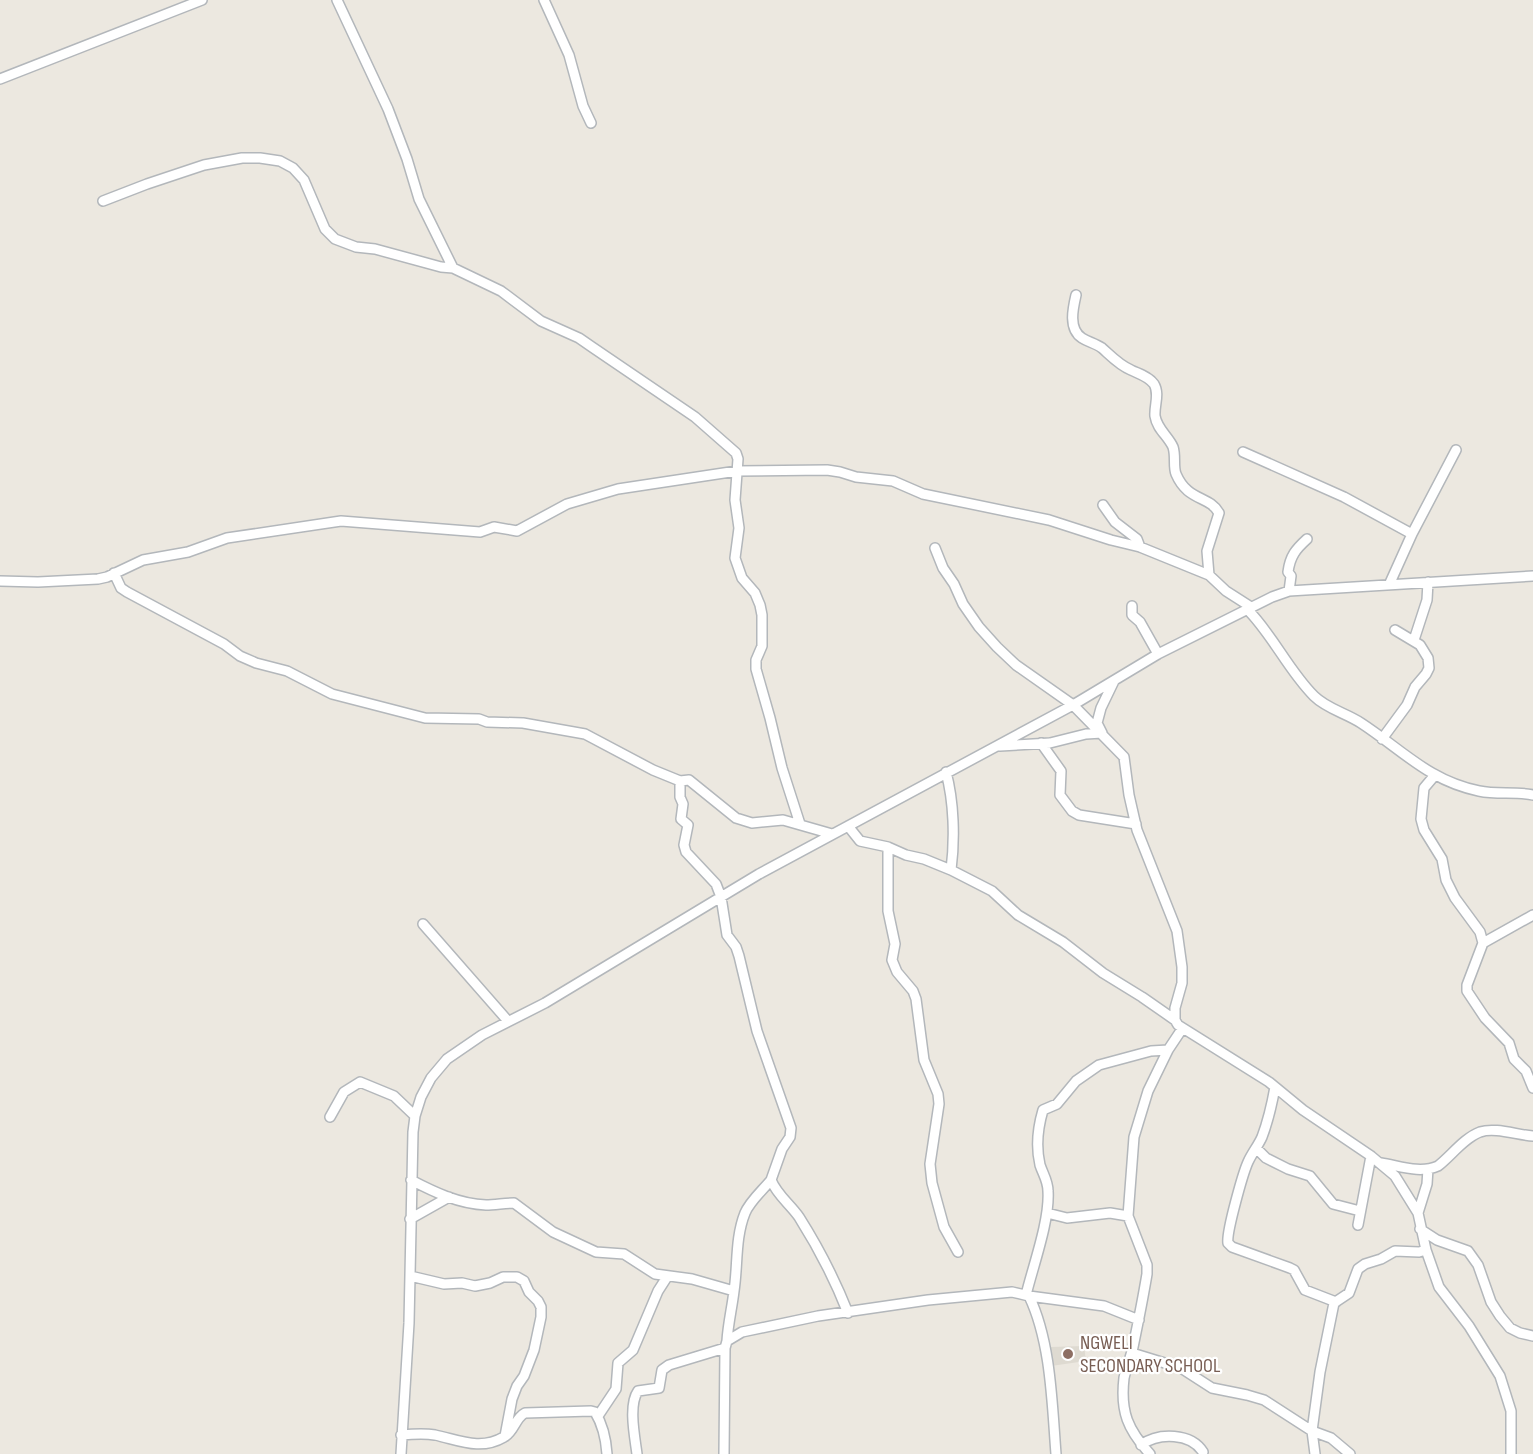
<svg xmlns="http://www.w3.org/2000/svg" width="1533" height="1454" font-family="'Sofia Sans Condensed',sans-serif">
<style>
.education{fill:#dedad1}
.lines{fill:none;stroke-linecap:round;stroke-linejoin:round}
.minor-casing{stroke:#b3b7bb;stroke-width:12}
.minor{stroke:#fff;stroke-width:9}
.education-dot{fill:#8d6e63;stroke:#fff;stroke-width:2}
.labels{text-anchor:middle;stroke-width:4.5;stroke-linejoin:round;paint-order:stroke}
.education-label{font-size:20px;fill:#785e54;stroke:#fff;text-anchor:start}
</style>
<rect width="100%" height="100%" fill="#ece8e0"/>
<path class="education" d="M 1084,1346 L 1086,1361 L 1051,1366 L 1050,1347 Z"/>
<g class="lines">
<g class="minor-casing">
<path id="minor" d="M 337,0 L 388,109 L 407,159 L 419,199 L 453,268 L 501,291 L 541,321 L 579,338 L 592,347 L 695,417 L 736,453 L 738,459 L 735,500 L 739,528 L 735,558 L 742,578 L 755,593 L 760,605 L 762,615 L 762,646 L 756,660 L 756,669 L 770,718 L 782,768 L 800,824
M 544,0 L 569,55 L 583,106 L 591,123
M 0,79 L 202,0
M 103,201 L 147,184 L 204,165 L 242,158 L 260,158 L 280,161 L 293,168 L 304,180 L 325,229 L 335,239 L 356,247 L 375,249 L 441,267 L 453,268
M 1076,295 C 1073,308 1068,329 1082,338 C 1088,342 1095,343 1102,348 C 1111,356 1119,365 1131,370 C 1139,374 1148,376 1154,384 C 1160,394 1154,406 1155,416 C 1157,429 1168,436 1173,447 C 1176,456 1173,466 1176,474 C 1188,502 1209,495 1219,513 L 1207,551 L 1209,575
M 1243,452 L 1344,497 L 1412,534
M 1103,505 L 1115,522 L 1137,539 L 1140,547
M 935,548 L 943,568 L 954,584 L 963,604 L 979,627 L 997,647 L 1016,665 L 1073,705 L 1124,757 L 1129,795 L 1137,830 L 1177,931 L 1182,967 L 1182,983 L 1175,1008 L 1175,1020 L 1178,1025 L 1269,1082 L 1303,1110 L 1371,1156 L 1395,1176 L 1418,1213 L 1426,1250 L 1439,1287 L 1469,1326 L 1500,1376 L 1511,1411 L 1511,1454
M 114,573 L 121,588 L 127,592 L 224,644 L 240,656 L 256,663 L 287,671 L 332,694 L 425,718 L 479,719 L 487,722 L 523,723 L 585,734 L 653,770 L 680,781 L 689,780 L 736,818 L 752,823 L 783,820 L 832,834
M 0,581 L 38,582 L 98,579 L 107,577 L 143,560 L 188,552 L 227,538 L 341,521 L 480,532 L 494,527 L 517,531 L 567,504 L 618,489 L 737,471 L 827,470 L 840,472 L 856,477 L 893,481 L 923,494 L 1049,520 L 1111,540 L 1140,547 L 1209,575 L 1226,591 L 1251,607
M 1389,585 L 1412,534 L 1456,450
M 1289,591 L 1291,576 L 1288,572 C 1290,556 1296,549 1307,539
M 1132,606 L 1132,615 L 1140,622 L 1158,654
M 1247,609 C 1273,635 1288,670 1314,696 C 1327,709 1346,713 1361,723 C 1401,749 1429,781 1479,791 C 1497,795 1515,791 1533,795
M 1414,640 L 1427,600 L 1428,582
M 1382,739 L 1407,705 L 1415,687 L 1426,674 L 1429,668 L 1428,658 L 1420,645 L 1395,630
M 1041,743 L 1061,771 L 1060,795 L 1072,811 L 1079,815 L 1136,824
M 1000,746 L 1050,743 L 1086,734 L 1102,733 L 1097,723 L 1101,708 L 1114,681
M 946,772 C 954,802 955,839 951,870
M 1435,775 L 1424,788 L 1421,819 L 1424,830 L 1442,859 L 1446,880 L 1455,898 L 1480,932 L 1483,943 L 1467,985 L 1467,991 L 1485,1018 L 1509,1043 L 1514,1059 L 1526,1071 L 1533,1088
M 680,781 L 680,797 L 683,804 L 681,819 L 688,825 L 684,845 L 686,852 L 716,884 L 721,897 L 727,935 L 736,947 L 739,956 L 757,1031 L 791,1128 L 790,1137 L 782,1149 L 771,1180 C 777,1195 790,1204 799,1217 C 818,1247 835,1280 848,1313
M 848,826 L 860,841 L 888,847 L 906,855 L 924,859 L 951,870 L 992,891 L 1018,915 L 1063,942 L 1103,973 L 1142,997 L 1175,1020
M 888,847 L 888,911 L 895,944 L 892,960 L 897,972 L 913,991 L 916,999 L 924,1060 L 938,1094 L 939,1104 L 930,1164 L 932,1183 L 944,1227 L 958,1252
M 423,924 L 508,1021
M 1483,943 L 1533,915
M 1275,1087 C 1272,1104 1268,1121 1262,1137 C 1258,1146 1252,1153 1248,1162 C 1243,1173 1226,1233 1228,1243 L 1232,1247 L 1290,1268 L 1294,1270 L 1305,1290 L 1336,1302
M 330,1117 L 344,1092 L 360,1082 L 394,1096 L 415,1116
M 1256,1148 L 1266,1158 L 1288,1169 L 1310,1176 L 1333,1204 L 1360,1211
M 1381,1163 C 1400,1166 1420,1174 1438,1166 C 1451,1156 1464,1138 1480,1132 C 1495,1127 1517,1135 1533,1136
M 411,1180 C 434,1192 459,1204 486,1205 C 495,1205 505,1203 514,1203 L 553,1232 L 596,1252 L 624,1254 L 655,1274 L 692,1279 L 734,1291
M 1047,1213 L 1067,1218 L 1110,1213 L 1128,1216
M 1418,1213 L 1427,1184 L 1428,1169
M 410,1219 L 449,1197
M 1358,1225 L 1371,1156
M 1420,1229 L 1437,1240 L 1468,1251 L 1478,1265 L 1491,1302 L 1500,1316 L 1510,1328 L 1520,1333 L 1533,1336
M 410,1276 L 444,1284 L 462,1283 L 475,1286 L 490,1283 L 503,1277 L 517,1277 L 524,1281 L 529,1292 L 538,1301 L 541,1307 L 541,1317 L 534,1350 L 524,1376 L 517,1386 L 512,1399 L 505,1436
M 1026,1295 C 1033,1266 1050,1220 1048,1191 C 1048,1181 1043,1174 1040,1165 C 1036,1148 1038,1127 1043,1110 L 1057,1104 L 1076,1081 L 1099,1065 L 1151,1051 L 1168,1050
M 1029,1296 L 1104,1306 L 1139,1320
M 727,1341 C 728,1324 732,1308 734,1291 C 738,1265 735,1238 745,1213 C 750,1201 762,1191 771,1180
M 1132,1353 L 1181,1368 L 1212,1388 L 1247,1395 L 1264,1400 L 1312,1431 L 1331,1438 L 1350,1454
M 598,1416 L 616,1389 L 618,1363 L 633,1350 L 658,1291 L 667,1277
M 401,1435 C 412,1434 424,1433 435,1435 C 459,1440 480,1451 504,1437 C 514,1432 515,1418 525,1413 L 591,1411 L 595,1412 C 603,1425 606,1439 607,1454
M 1141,1445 C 1159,1432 1191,1433 1203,1452
M 401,1454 L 409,1323 L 413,1132 L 415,1116 L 421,1097 L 431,1078 L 447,1059 L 482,1035 L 545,1003 L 759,874 L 1073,705 L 1158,654 L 1272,597 L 1289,591 L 1533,576
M 637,1454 C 635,1438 628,1405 638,1391 L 659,1388 L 662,1370 L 669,1365 L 725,1348
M 724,1454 L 725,1348 L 727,1341 L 742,1332 L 818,1316 L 928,1300 L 1012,1292 L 1029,1296 C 1051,1342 1052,1403 1056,1454
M 1150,1454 C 1128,1430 1120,1412 1124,1378 C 1126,1368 1131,1357 1133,1347 C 1138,1323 1143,1298 1147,1274 L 1147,1265 L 1128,1216 L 1134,1137 L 1148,1091 L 1168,1050 L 1182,1029
M 1315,1454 L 1312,1431 L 1320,1372 L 1334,1303 L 1349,1293 L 1358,1269 L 1365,1264 L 1381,1259 L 1395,1251 L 1419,1252 L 1426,1250"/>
</g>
<use href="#minor" class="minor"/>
</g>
<circle class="education-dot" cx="1068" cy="1354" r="6"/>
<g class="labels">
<g class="education-label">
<text x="1080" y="1349">NGWELI<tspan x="1080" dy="23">SECONDARY SCHOOL</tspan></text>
</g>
</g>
</svg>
